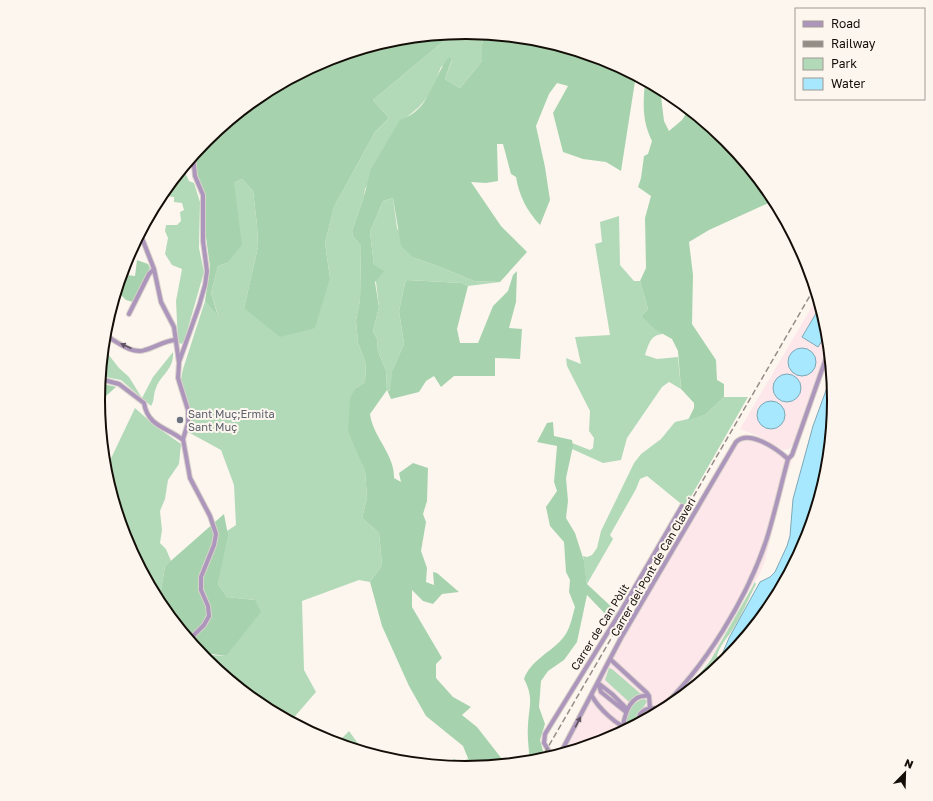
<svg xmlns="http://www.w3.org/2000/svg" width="933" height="801" font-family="'Golos Text',sans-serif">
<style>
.industrial{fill:#fde7eb}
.green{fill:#b3dab8}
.forest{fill:#a6d3ad}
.water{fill:#a8e8fe;stroke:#7ca7b4}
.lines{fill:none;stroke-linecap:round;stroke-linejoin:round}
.street-casing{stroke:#d8d1ca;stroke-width:6}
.street{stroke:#ad96bb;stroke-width:4}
.rail{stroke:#938d86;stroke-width:1.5;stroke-dasharray:6 3;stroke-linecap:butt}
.oneway{fill:#605262}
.worship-dot{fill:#6b7280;stroke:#fdf6ef;stroke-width:1.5}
.labels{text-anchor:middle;stroke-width:4;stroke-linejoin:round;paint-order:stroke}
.worship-label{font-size:11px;fill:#5b616d;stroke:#fdf6ef;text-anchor:start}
.street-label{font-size:11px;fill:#140e08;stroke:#fdf6ef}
.rim{fill:none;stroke:#140e08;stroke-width:2}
</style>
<rect width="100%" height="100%" fill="#fdf6ef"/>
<path class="industrial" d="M 818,296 L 828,329 L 829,344 L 794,443 L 789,449 L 782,450 L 758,436 L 740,429 Z
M 745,434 L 761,439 L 793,457 L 782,490 L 765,561 L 758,577 L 746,596 L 714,654 L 668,708 L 607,741 L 556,757 L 587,699 L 603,666 L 735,440 Z"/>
<path class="green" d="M 467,32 L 488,34 L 484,36 L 482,44 L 482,61 L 460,88 L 445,79 L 452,60 L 441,67 L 430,94 L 419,107 L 406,118 L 365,189 L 364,196 L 352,231 L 353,236 L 361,246 L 360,300 L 356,320 L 358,343 L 366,364 L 365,382 L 356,388 L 360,458 L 365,471 L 367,498 L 362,518 L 379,533 L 382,565 L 370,582 L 359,580 L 302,601 L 304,670 L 316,692 L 290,722 L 262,707 L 206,661 L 212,655 L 226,656 L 255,600 L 227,597 L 218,584 L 227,531 L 236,525 L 234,485 L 221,450 L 188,432 L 191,414 L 181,379 L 183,369 L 205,301 L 218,315 L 211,293 L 218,266 L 227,263 L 234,183 L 242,179 L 253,191 L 257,225 L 258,247 L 244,308 L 330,278 L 325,243 L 334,207 L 375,132 L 389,118 L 373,100 L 444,41 L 448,34 Z
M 183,168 L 189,181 L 194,183 L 200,202 L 199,248 L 204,272 L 184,342 L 181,344 L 178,342 L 176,301 L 182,269 L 172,265 L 165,254 L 168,238 L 165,231 L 166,225 L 177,225 L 181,221 L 180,212 L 184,210 L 182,203 L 174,202 L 174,197 L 166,196 L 165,191 L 170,190 L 169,185 Z
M 393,198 L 397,228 L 414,258 L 435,265 L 474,281 L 500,282 L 468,286 L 462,283 L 407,280 L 405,283 L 399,311 L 404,344 L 392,371 L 391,391 L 387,390 L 386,371 L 378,351 L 377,339 L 373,331 L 379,307 L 370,232 L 383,201 Z
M 619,216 L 620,265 L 634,281 L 640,281 L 648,309 L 641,316 L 663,334 C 650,335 649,344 645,355 L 657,359 L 678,357 L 681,389 L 669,382 L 662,387 L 627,438 L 621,460 L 603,463 L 572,449 L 572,443 L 590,450 L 593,448 L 594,438 L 589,431 L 590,411 L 567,366 L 566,358 L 581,364 L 575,337 L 610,335 L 595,244 L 602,242 L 600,222 Z
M 173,352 C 174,370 162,373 156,388 C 153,394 155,400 151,406 L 121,380 L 100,376 L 102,356 L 108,354 L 119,368 L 129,377 L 142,398 L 153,377 Z
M 724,397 L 748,397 L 685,507 L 647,476 L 640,479 L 636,489 L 610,535 L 613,539 L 587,584 L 583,556 L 587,557 L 592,555 L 597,548 L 601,531 L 634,463 L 641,454 L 661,439 L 675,422 L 705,415 Z
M 135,408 L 154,425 L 181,444 L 179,464 L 168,480 L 165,499 L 160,511 L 162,530 L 160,543 L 166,549 L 171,561 L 165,566 L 161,590 L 166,613 C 145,587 134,554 124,523 L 119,519 L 105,471 Z
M 755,582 L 756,584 C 748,600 741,617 731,632 C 727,638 719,647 717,656 L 719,658 L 709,676 L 674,705 L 710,661 Z
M 609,668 L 612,669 L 641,694 L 629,702 L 605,680 Z
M 644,699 L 647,701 C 646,705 634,718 631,724 L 626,723 C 625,712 634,701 644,699 Z
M 349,731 L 365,753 L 336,744 Z
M 455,759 L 457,762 L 468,759 L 472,768 L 438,766 Z"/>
<path class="forest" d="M 448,34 L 444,41 L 373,100 L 389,118 L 375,132 L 334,207 L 325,243 L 330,278 L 315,328 L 280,337 L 244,308 L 258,247 L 257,225 L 253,191 L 242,179 L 234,183 L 242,245 L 227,263 L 218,266 L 211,293 L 218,316 L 205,301 L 210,267 L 206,237 L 205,194 L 198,179 L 195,153 L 208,139 L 262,94 L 326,60 L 395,39 Z
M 488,34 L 539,39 L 608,60 L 636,75 L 621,171 L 606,162 L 583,159 L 563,152 L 553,113 L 568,86 L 557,83 L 549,94 L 536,126 L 545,167 L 550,200 L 540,225 C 527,211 519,196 516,177 L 511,174 L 503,144 L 497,144 L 498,181 L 486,183 L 471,182 L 501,226 L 527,252 L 500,282 L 474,281 L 435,265 L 414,258 L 401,246 L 393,198 L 383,201 L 370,232 L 374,265 L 384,271 L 375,282 L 379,307 L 373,331 L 377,339 L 378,351 L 386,371 L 387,390 L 390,391 L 392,371 L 404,344 L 399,311 L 405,283 L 407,280 L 462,283 L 468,286 L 457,329 L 460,343 L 478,343 L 493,306 L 508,291 L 513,275 L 517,271 L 516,302 L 509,328 L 522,329 L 520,359 L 495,358 L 495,376 L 454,376 L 441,387 L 434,376 L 426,381 L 419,392 L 391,399 L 387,390 L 370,414 C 373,437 395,455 394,478 L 401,482 L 399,473 L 413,463 L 428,468 L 427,501 L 423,514 L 426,522 L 421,551 L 427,568 L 426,582 L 434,585 L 433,572 L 437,573 L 459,592 L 442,594 L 433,604 L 423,601 L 412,590 L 412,607 L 442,658 L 436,664 L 436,678 L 453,697 L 471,707 L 462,715 L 477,727 L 502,759 L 497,760 L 494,763 L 496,766 L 472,768 L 463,746 L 426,716 L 409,686 L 382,626 L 370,582 L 382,565 L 379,533 L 362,518 L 367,498 L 365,471 L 348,431 L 350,398 L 356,388 L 365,382 L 366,364 L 358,343 L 356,320 L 360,300 L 361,246 L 353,236 L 352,231 L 364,196 L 371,169 L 400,120 C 431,110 431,79 449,57 L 452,59 L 445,79 L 460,88 L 482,61 L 482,44 L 484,36 Z
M 638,77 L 660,88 L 664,121 L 669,131 L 682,120 L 689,109 L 727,140 L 775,200 L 709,230 L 689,242 L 693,275 L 692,324 L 716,360 L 717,380 L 724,384 L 724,397 L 705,415 L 688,420 L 694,408 L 694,403 L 681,389 L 678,351 L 672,339 L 656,330 L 641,316 L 648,309 L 640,281 L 646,268 L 645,218 L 651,196 L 638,187 L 641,178 L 644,156 L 648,154 L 652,141 C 642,121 643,104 645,82 Z
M 137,260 L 148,264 L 150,268 L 133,302 L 126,300 L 117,291 L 123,270 L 127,275 L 135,276 Z
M 100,383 L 116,387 L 98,403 Z
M 553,422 L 554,436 L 572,440 L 573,446 L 566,478 L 568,501 L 566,518 L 575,533 L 584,561 L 587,584 L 617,612 L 611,620 L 587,595 L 577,642 L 564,660 L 548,671 L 541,681 L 539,707 L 545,724 L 540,740 L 543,751 L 536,762 L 530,763 C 529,750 527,737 528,725 C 529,705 534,698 524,679 C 530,661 551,652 562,639 C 570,631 572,617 575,607 L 569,592 L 570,580 L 566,572 L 564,542 L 550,526 L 546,507 L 557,491 L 554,482 L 557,446 L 537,442 L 547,423 Z
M 224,514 L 228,535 L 218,584 L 227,597 L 255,600 L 261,612 L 226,656 L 212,654 L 206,661 L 166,613 L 161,590 L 165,566 Z"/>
<path class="water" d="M 821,305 L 828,331 L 818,347 L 802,337 Z
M788 362a14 14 0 1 1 28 0a14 14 0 1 1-28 0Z
M773 388a14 14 0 1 1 28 0a14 14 0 1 1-28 0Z
M 832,374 C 840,453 816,539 773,605 C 766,615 757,624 750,633 C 739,647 728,660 715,671 L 729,638 L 760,582 L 770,577 L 775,572 L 787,546 L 790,536 L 793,499 L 813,426 Z
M757 415a14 14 0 1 1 28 0a14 14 0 1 1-28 0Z"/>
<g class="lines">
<g class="street-casing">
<path id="street" d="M 140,233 L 154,269 L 161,302 L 174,327 L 179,363 L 178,378 L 188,410 L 188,423 L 183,439 L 190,478 L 210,516 L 216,534 L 214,545 L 201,577 L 201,590 L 208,606 L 209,616 L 204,625 L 189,640
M 129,314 L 149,274 L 154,269
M 105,335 C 116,341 132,355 145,350 C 156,347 164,341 175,340
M 179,362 L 199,306 L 205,285 L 207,271 L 203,241 L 203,195 L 195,176 L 193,156
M 100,379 L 119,384 L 144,403 C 148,427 167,427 183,440
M 610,659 L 647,693 L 649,696 L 650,708
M 592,696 C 598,707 617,727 631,729
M 659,710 C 704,669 748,597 767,538 C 775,512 781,485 788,459 L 792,455 L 830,347
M 626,712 L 601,692 L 598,683 L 612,694 L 627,709
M 637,725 L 640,714 C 646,707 654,706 662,712
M 623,726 C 625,713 631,693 649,696
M 559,756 L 621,638 L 736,442 C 749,429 777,449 788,459
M 553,758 L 544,743 L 545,734 L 621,611 L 682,506"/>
</g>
<use href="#street" class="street"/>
<path class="rail" d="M 540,761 L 815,287"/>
</g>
<defs><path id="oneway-solid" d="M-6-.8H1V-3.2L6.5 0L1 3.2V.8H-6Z"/></defs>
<g class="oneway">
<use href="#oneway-solid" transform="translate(126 346) rotate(-155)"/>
<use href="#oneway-solid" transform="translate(578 722) rotate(-63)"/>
</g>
<circle class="worship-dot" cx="180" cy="420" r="4"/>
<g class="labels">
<g class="worship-label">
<text x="188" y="418">Sant Muç;Ermita<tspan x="188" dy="13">Sant Muç</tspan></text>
</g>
<g class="street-label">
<text transform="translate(653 567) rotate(-60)" y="4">Carrer del Pont de Can Claveri</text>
<text transform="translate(600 627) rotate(-58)" y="4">Carrer de Can Pòlit</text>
</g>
</g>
<path d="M0 0H933V801H0ZM105 400a361 361 0 1 1 722 0a361 361 0 1 1-722 0Z" fill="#fdf6ef" fill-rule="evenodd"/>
<path class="rim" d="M105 400a361 361 0 1 1 722 0a361 361 0 1 1-722 0Z"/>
<rect x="795" y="8" width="130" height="92" fill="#fdf6ef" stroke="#a09993"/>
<rect x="803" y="21" width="20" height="6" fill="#ad96bb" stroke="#a09993"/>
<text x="831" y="28" font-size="12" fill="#140e08">Road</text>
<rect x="803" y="41" width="20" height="6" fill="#938d86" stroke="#a09993"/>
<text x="831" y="48" font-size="12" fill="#140e08">Railway</text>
<rect x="803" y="58" width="20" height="12" fill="#b3dab8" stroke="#a09993"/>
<text x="831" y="68" font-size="12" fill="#140e08">Park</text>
<rect x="803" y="78" width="20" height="12" fill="#a8e8fe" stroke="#a09993"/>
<text x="831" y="88" font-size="12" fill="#140e08">Water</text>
<g transform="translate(905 773) rotate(23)" stroke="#fdf6ef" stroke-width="3" paint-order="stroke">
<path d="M0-3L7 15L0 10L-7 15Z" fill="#140e08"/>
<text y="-6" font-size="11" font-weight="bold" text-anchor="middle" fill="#140e08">N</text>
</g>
</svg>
